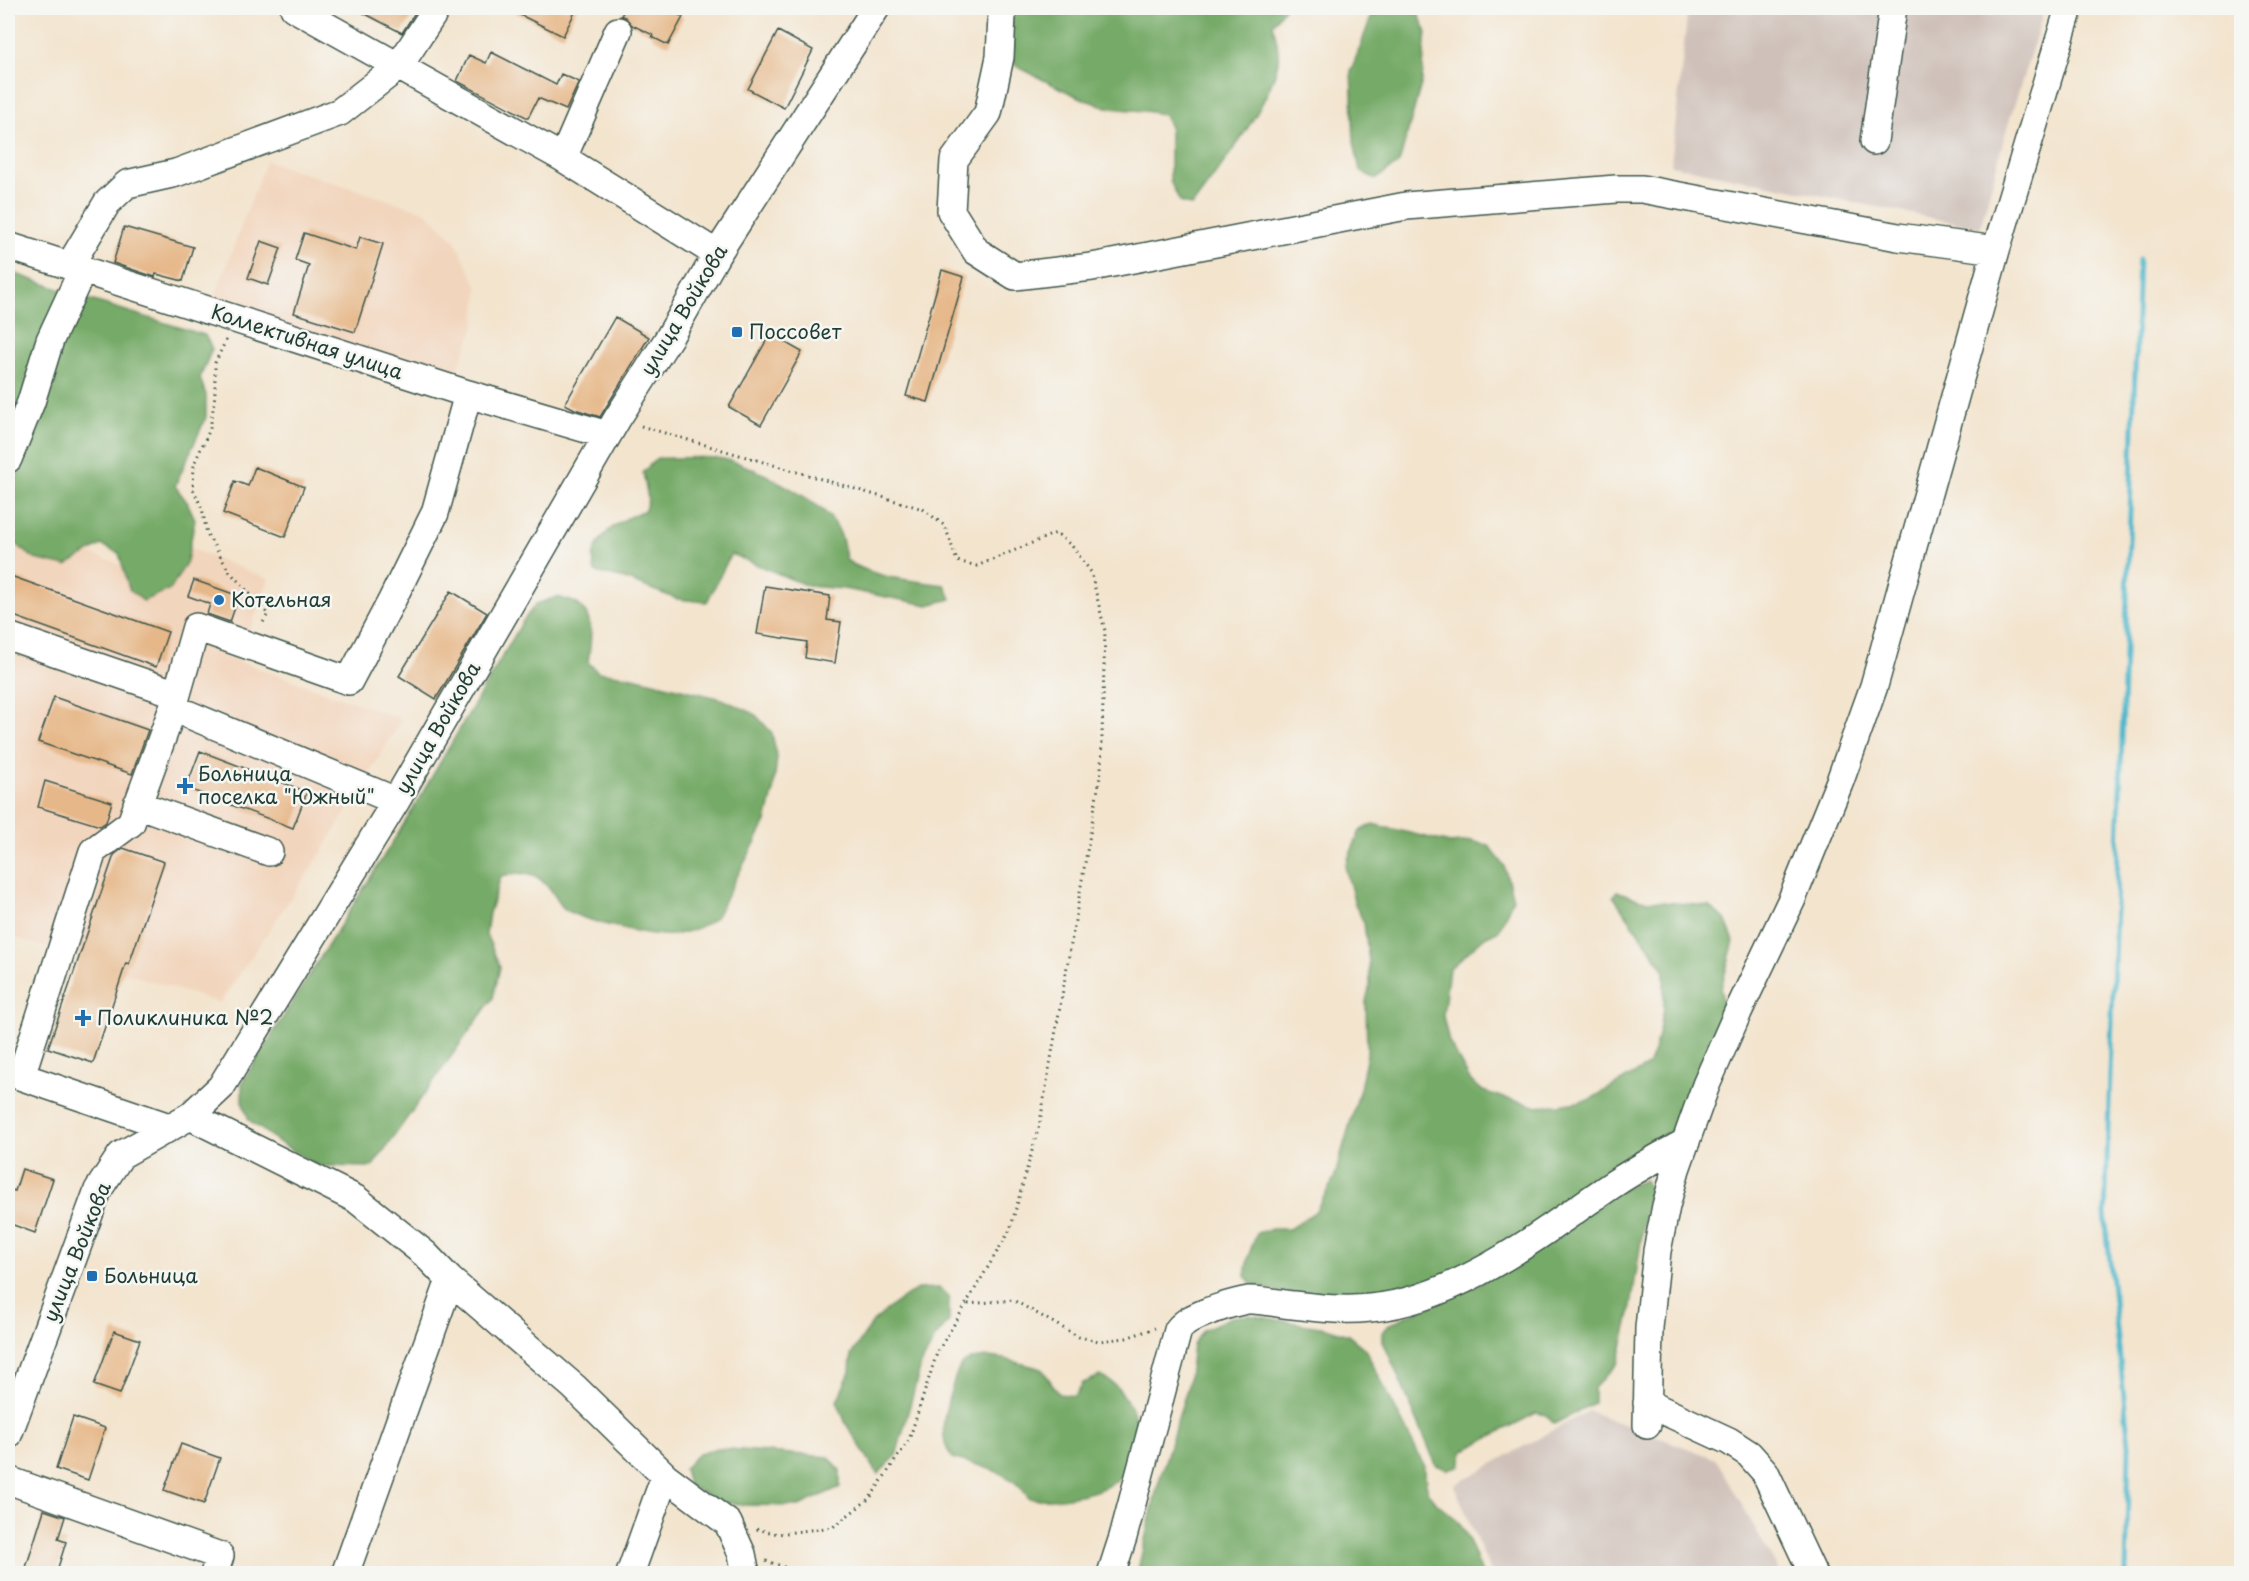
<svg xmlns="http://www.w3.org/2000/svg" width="2249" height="1581" font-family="'Playpen Sans',sans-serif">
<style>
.built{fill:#f2d5bd}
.industrial{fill:#cfc1ba}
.forest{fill:#76aa67;stroke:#4a744e;stroke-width:1.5}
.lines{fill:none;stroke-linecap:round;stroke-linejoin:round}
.stream{stroke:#4fb8cc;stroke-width:5}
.building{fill:#e6b788}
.minor-casing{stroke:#3f564b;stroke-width:30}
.path{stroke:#3f564b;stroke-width:3;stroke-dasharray:1.5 4.5;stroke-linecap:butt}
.minor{stroke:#fff;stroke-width:27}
.poi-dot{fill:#1f6fb2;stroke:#f6f6f2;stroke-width:2}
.labels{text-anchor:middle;stroke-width:5;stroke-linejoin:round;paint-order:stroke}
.street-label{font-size:20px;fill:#1f3d34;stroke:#f6f6f2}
.poi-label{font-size:20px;fill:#1f3d34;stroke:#f6f6f2;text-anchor:start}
</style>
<rect width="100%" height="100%" fill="#f6f6f2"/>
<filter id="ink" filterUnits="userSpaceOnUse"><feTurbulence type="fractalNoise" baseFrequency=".0167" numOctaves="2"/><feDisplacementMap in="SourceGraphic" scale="12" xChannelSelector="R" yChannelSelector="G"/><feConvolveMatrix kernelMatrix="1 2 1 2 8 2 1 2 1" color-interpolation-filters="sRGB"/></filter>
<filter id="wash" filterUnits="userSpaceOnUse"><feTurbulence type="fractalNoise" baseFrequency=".008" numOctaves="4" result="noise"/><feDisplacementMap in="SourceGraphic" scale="24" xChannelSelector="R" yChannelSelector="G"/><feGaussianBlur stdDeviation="1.35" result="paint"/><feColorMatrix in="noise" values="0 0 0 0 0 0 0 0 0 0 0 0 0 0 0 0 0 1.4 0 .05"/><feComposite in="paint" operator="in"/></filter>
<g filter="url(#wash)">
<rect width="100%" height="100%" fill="#f3e4ce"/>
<path class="built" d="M 266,161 L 426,212 L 455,240 L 478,288 L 475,326 L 453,380 L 211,306 Z
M 8,523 L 159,579 L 176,543 L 269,579 L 238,661 L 402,719 L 322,852 L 220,1003 L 8,935 Z"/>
<path class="industrial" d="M 1688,8 L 2045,8 L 2006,131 L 1980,228 L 1671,165 Z
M 1588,1411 L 1716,1459 L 1780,1573 L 1491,1573 L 1454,1485 Z"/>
<path class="forest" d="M 1012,8 L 1284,8 L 1273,24 C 1275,35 1280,50 1278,61 C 1270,107 1219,168 1192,206 L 1180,202 L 1170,181 L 1170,127 L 1164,115 C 1143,108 1121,112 1100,105 C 1071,96 1043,79 1016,66 L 1009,53 Z
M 1385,8 L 1402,8 L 1417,12 L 1426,30 L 1422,81 L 1399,163 L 1376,179 L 1360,171 L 1354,142 L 1351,71 L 1370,20 L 1375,12 Z
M 8,271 L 84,298 L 205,335 L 212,349 L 200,378 L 206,395 L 206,417 L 175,486 L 187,502 L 195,519 L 187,561 L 171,589 L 143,601 L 129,589 L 119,553 L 101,545 L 66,566 L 35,559 L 11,540 L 8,516 L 8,497 L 24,457 L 31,431 L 8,426 L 8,362 L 12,348 L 8,345 Z
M 657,458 C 677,459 697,456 717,458 C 744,460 807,495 827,514 C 840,526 844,543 846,560 C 875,579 912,580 945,585 L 951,599 L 928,605 L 844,589 L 808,586 L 731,554 L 707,602 L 677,599 L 625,579 L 595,572 C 594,566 592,558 594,553 C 601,530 625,518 645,510 L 648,499 L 643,472 Z
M 557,597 C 563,599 571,600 576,603 C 596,616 591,642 588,662 L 598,672 L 633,677 L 722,699 L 755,714 L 772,733 L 777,757 L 773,793 L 766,822 L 715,918 C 702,928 689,932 673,935 C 652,937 584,921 566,910 C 561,907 558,901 555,896 C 537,871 530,871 501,876 L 489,913 L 486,934 L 500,967 L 493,998 L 372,1167 L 318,1166 L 277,1141 L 249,1120 L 242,1101 L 242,1083 L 410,814 L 523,621 L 536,604 Z
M 1373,824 L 1450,843 L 1472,841 L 1489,846 L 1504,865 L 1513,899 L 1499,930 L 1485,937 L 1449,969 L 1443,1016 L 1449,1042 L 1470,1080 L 1483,1091 L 1504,1098 L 1535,1106 L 1560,1105 L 1589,1100 L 1648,1066 L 1654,1051 L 1664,1009 L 1664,969 L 1613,896 L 1617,891 L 1640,900 L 1708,906 L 1725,919 L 1734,941 L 1721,988 L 1724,1011 L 1693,1089 L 1673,1134 L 1471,1270 L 1360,1303 L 1274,1291 L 1252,1284 L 1245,1276 L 1248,1257 L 1257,1233 L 1272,1229 L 1289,1229 L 1315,1212 L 1334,1179 L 1360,1089 L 1367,1054 L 1366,1001 L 1370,985 L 1369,962 L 1364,923 L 1355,904 L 1345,866 L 1360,831 Z
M 1645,1180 L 1649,1190 L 1629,1319 L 1618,1363 L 1594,1388 L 1594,1403 L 1554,1424 L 1546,1415 L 1536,1413 L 1463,1451 L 1460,1466 L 1448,1470 L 1436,1465 L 1383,1341 L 1383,1332 L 1390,1324 L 1400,1319 L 1475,1286 L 1619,1190 Z
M 939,1288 L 949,1297 L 949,1321 L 935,1338 L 921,1365 L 896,1456 L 878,1474 L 846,1424 L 837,1401 L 850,1372 L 851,1355 L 873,1322 L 894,1304 L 917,1289 Z
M 1249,1315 L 1326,1328 L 1348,1335 L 1365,1349 L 1425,1467 C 1424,1511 1446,1500 1463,1529 C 1471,1542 1476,1559 1482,1573 L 1137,1574 L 1157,1488 L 1188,1385 L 1193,1345 L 1203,1330 L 1231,1317 Z
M 988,1357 L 1005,1359 L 1042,1369 L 1059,1394 L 1075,1396 L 1083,1383 L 1100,1376 C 1118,1383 1125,1396 1133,1413 C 1134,1416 1138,1421 1139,1425 C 1141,1437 1126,1472 1117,1480 C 1099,1495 1051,1502 1028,1498 C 1015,1472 977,1465 952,1458 C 937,1436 945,1410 952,1387 C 955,1379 956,1371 962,1365 C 967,1359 979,1358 988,1357 Z
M 717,1448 L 829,1457 L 840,1471 L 840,1487 L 799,1506 L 743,1505 L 720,1502 L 688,1485 L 684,1469 L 697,1455 Z"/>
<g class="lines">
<path class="stream" d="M 2126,1574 L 2129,1446 L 2105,1214 L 2139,259"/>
</g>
<g id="blocks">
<path class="building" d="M 354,8 L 418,8 L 402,33 Z
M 506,8 L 577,8 L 563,36 Z
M 625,8 L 666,8 L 683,17 L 668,45 L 652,37 L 653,35 L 632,25 L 625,17 L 621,16 Z
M 778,31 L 813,50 L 784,108 L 748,89 Z
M 491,52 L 556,85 L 561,74 L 579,82 L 566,110 L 538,98 L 528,118 L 457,81 L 469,55 L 486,63 Z
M 124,227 L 193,247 L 183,281 L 156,274 L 155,277 L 113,263 Z
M 304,233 L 356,250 L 360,237 L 383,244 L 355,332 L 294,313 L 309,265 L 295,260 Z
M 261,241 L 281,248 L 268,285 L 248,278 Z
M 942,270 L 964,277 L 928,402 L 906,396 Z
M 615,317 L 649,337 L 600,417 L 575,409 L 565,404 Z
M 770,334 L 802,352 L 761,425 L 729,407 Z
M 255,467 L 304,487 L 285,537 L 223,513 L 235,481 L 248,486 Z
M 8,575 L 168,632 L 156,667 L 8,614 Z
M 194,580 L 239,596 L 230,622 L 207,614 L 210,604 L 188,596 Z
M 765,586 L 830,596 L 827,620 L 841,622 L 835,663 L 805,658 L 807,642 L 757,634 Z
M 451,591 L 487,613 L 436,699 L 399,676 Z
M 54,697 L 148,730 L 132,774 L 38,742 Z
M 200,751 L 307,792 L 293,828 L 186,788 Z
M 45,781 L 112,802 L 106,822 L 100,826 L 38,807 Z
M 123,848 L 164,862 L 129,964 L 126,963 L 93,1063 L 48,1048 L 114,855 Z
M 22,1169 L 53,1179 L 35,1233 L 8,1223 L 8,1189 L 15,1191 Z
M 114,1331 L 140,1340 L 120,1394 L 94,1385 Z
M 73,1417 L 105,1428 L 88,1480 L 56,1469 Z
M 181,1444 L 220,1458 L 204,1504 L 164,1490 Z
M 44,1510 L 65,1517 L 58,1539 L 66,1542 L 56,1574 L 24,1574 Z"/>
</g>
</g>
<g filter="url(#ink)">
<use href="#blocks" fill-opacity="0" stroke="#3f564b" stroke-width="1.5"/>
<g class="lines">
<g class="minor-casing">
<path id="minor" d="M 294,8 L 563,158 L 717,254
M 1000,8 L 1002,15 L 1000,57 L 988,113 L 954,160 L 951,211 L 976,251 L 1015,276 L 1092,267 L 1406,206 L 1616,189 L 1642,189 L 1898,237 L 1996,250
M 1874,141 L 1893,8
M 563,158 L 618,31
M 8,246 L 468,394 L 607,435
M 70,265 L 107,203 L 127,184 L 176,173 L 340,112 L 399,66 L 437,8
M 8,459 L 31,402 L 50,340 L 83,269
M 8,636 L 177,694
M 173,708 L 396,801
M 137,804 L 269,852
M 8,1072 L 169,1127
M 21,1076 L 93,851 L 131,823 L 173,708 L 196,627 L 349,681 L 392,600 L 435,513 L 468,394
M 190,1116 L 356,1199 L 425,1254 L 450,1280 L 574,1387 L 665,1476 L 728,1523 L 742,1554 L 746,1574
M 1647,1403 L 1729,1441 L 1749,1454 L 1765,1472 L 1813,1574
M 1647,1425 L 1649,1328 L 1657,1251 L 1666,1206 L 1676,1169 L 1706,1085 L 1738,1012 L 1792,899 L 1840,781 L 1874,686 L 1996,250 L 2069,8
M 8,1435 L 98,1190 L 121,1155 L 190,1116 L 221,1087 L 396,801 L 617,419 L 670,336 L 717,254 L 876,8
M 8,1480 L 220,1556 L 214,1574
M 345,1574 L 450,1280
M 630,1574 L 665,1476
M 1111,1574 L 1123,1537 L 1178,1330 C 1186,1320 1197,1316 1209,1311 C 1222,1307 1234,1302 1248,1300 C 1262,1299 1279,1304 1293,1305 C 1318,1308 1345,1311 1370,1308 C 1460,1300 1543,1231 1615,1183 C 1638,1168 1662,1155 1686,1142"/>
</g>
<path class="path" d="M 226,340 L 215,363 L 215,395 L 210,429 L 194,464 L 193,489 L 202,508 L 207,534 L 229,571 L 268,614 L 261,626
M 641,426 L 923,509 L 945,526 L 957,561 L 977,566 L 1056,533 L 1072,546 L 1091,572 L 1105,631 L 1101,771 L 1040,1122 L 1010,1230 L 937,1353 L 909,1440 L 870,1498 L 833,1527 L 778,1534 L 756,1529
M 968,1304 L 1013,1300 L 1079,1337 L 1099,1341 L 1126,1338 L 1155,1328
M 766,1561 L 805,1574"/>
<use href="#minor" class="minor"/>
</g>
</g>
<g class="poi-dot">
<rect x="731" y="326" width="12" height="12" rx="3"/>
<circle cx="219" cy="600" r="6"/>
<path d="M182 777h6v6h6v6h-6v6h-6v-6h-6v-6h6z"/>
<path d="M80 1009h6v6h6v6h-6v6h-6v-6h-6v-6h6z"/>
<rect x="86" y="1270" width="12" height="12" rx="3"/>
</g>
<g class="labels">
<g class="street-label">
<text transform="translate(684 310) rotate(-59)" y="7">улица Войкова</text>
<text transform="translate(307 342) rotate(18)" y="7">Коллективная улица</text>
<text transform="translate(438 728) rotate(-60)" y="7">улица Войкова</text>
<text transform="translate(77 1252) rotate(-68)" y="7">улица Войкова</text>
</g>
<g class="poi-label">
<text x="749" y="339">Поссовет</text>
<text x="231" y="607">Котельная</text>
<text x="198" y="781">Больница<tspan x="198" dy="23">поселка "Южный"</tspan></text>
<text x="97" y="1025">Поликлиника №2</text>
<text x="104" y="1283">Больница</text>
</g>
</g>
<rect width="2249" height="1581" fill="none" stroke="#f6f6f2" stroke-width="30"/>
</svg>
